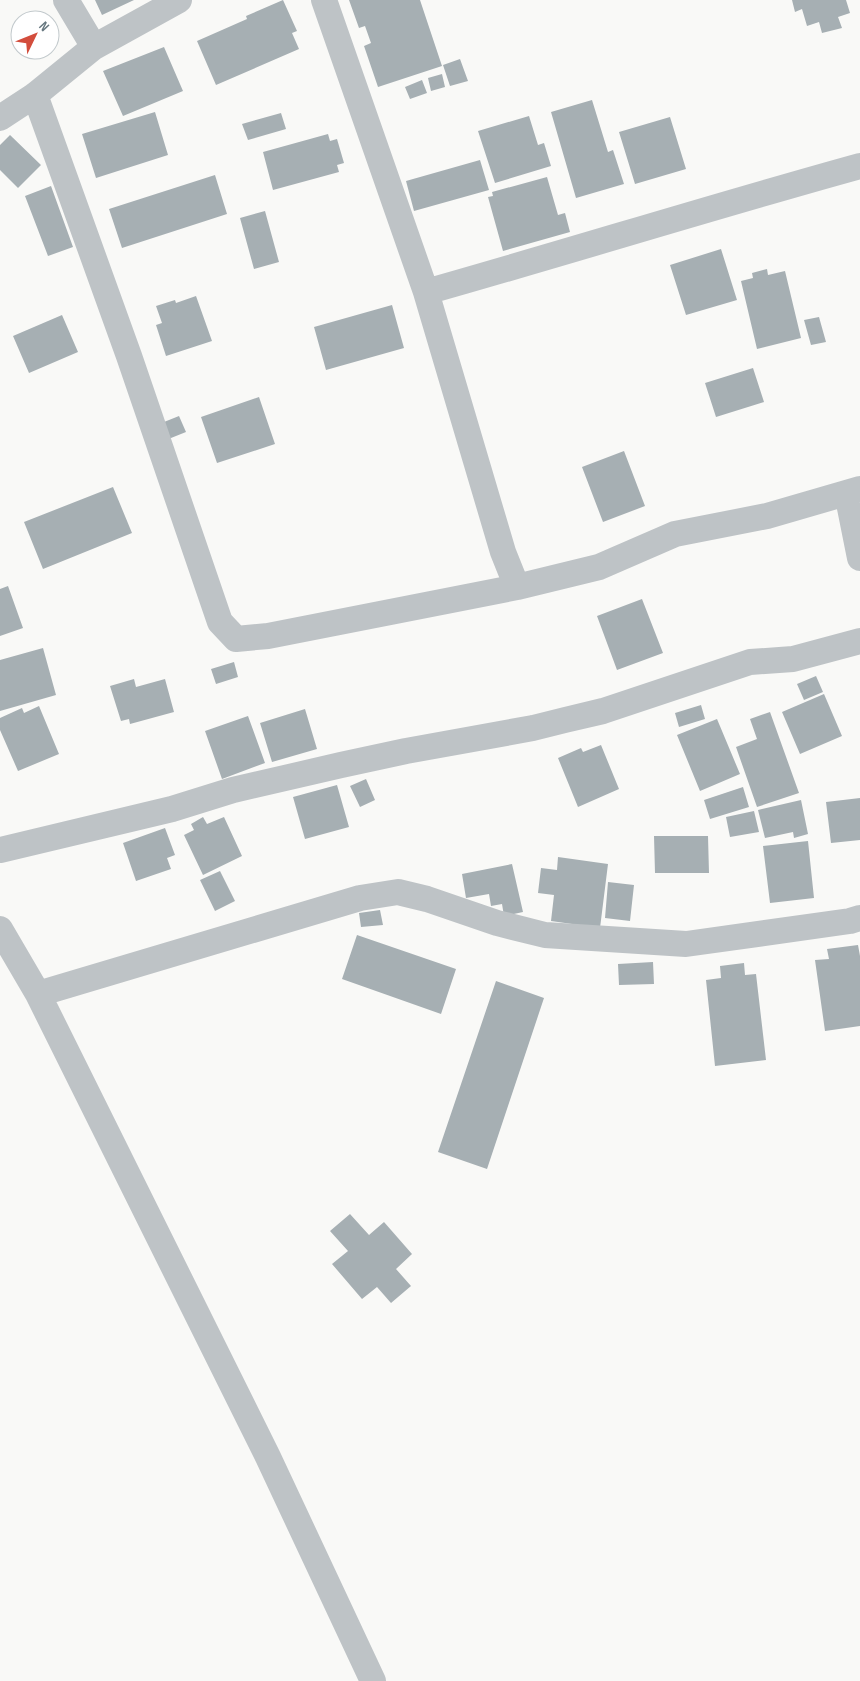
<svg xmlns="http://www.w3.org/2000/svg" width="860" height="1681" font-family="'Sofia Sans Condensed',sans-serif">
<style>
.building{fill:#a6afb3}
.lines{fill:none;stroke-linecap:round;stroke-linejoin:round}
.minor{stroke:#bec3c6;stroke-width:26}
</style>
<rect width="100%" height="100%" fill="#f9f9f7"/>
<path class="building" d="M 95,0 L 134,0 L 102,15 Z
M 283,0 L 297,31 L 292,33 L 299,49 L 216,85 L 197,41 L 247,19 L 246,16 Z
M 349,0 L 420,0 L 442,66 L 378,87 L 364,46 L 371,43 L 365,26 L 359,28 Z
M 792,0 L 846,0 L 850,13 L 838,17 L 842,28 L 822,33 L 819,22 L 807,26 L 802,9 L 795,12 Z
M 164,47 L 183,91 L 123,116 L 103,71 Z
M 460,59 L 468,81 L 450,86 L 443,65 Z
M 442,74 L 445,87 L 431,91 L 428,78 Z
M 422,80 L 427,93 L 410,99 L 405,87 Z
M 592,100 L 608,152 L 613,150 L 624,184 L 576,198 L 551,112 Z
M 155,112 L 168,155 L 96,178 L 82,134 Z
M 281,113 L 286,129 L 248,140 L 242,124 Z
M 529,116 L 538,145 L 544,143 L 551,166 L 495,183 L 478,131 Z
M 670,117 L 686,169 L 635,184 L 619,132 Z
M 328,134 L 330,141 L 337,139 L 344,163 L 337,165 L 339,172 L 273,190 L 263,152 Z
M 10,135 L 41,165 L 18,188 L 0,170 L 0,145 Z
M 480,160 L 489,190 L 414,211 L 406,181 Z
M 215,175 L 227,214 L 122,248 L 109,209 Z
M 547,177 L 558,215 L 565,213 L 570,232 L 503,251 L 488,197 L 493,196 L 492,192 Z
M 51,186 L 73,247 L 48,256 L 25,196 Z
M 265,211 L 279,262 L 254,269 L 240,218 Z
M 721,249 L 737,300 L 686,315 L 670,265 Z
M 767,269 L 768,275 L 785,271 L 801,338 L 757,349 L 741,281 L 753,278 L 752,273 Z
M 196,296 L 212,341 L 166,356 L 156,325 L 162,323 L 156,306 L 175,300 L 176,303 Z
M 392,305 L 404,348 L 326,370 L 314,327 Z
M 62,315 L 78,352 L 29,373 L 13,336 Z
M 819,317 L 826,342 L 811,345 L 804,320 Z
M 753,368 L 764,402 L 716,417 L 705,383 Z
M 259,397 L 275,444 L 217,463 L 201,417 Z
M 179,416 L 186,432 L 166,440 L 159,424 Z
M 624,451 L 645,506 L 603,522 L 582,467 Z
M 113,487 L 132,533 L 43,569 L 24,522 Z
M 8,586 L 23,628 L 0,636 L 0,589 Z
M 642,599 L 663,653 L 617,670 L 597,616 Z
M 43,648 L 56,695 L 0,711 L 0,660 Z
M 234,662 L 238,677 L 216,684 L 211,669 Z
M 816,676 L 823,692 L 804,700 L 797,684 Z
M 134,679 L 136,687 L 165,679 L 174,712 L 130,724 L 129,719 L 121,721 L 110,686 Z
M 824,694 L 842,736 L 800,754 L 782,712 Z
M 701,705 L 705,719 L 679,727 L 675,713 Z
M 39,706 L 59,754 L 18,771 L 0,730 L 0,718 L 22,708 L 24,713 Z
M 305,709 L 317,749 L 272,762 L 260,723 Z
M 770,712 L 799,793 L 757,807 L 736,747 L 757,739 L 750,719 Z
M 248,716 L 265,763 L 222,779 L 205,731 Z
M 717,719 L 740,774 L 700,791 L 677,735 Z
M 601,745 L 619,789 L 578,807 L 558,758 L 581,748 L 583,752 Z
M 366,779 L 375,800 L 360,807 L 350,786 Z
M 337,785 L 349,827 L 305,839 L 293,797 Z
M 743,787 L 749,807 L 710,819 L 704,800 Z
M 860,798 L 860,840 L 831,843 L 826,802 Z
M 801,800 L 808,834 L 794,838 L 793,832 L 765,838 L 758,810 Z
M 754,811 L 759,832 L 730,837 L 726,817 Z
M 203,817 L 207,824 L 224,817 L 242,856 L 203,875 L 184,835 L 194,830 L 191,824 Z
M 165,828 L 175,855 L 167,858 L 171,869 L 136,881 L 123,843 Z
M 654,836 L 708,836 L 709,873 L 655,873 Z
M 808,841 L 814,898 L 770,903 L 763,846 Z
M 558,857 L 608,864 L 600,928 L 551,921 L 554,895 L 538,893 L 541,868 L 557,870 Z
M 512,864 L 523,912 L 504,916 L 502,904 L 491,906 L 489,894 L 466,898 L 462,874 Z
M 220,871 L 235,901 L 215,911 L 200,880 Z
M 608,882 L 634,885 L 630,921 L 605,918 Z
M 380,910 L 383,925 L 361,927 L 359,913 Z
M 357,935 L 456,969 L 441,1014 L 342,979 Z
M 858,945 L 860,956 L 860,1026 L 825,1031 L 815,960 L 829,959 L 827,949 Z
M 653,962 L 654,984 L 619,985 L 618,964 Z
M 744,963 L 745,975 L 756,974 L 766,1060 L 715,1066 L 706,980 L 721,978 L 720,966 Z
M 496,981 L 544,998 L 487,1169 L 438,1152 Z
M 350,1214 L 369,1235 L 384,1222 L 412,1254 L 396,1269 L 411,1286 L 391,1303 L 377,1287 L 362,1299 L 332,1264 L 348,1251 L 330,1231 Z"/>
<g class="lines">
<path class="minor" d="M 66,0 L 94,47
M 324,0 L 426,292 L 503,552 L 517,587
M 35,95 L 129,356 L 220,622 L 236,639 L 268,636 L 517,587 L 599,567 L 675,534 L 767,516 L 860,489
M 0,118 L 35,95 L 94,47 L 179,0
M 426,292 C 571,251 715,206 860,166
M 847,493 L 860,558
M 0,850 L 172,809 L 233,790 L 341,765 L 406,751 L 533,728 L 565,720 L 603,711 L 750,662 L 793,659 L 860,641
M 0,929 L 38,994 L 268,1457 L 373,1681
M 38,994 L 360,898 L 398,892 L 427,899 L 497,923 L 545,935 L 686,944 L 850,921 L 860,918"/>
</g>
<g transform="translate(35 35) rotate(47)"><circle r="24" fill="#ffffff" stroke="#c2c9cc"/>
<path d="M0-4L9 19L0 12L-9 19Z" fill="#d34d3c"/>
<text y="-8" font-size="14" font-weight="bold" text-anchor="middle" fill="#66777f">N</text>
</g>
</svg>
